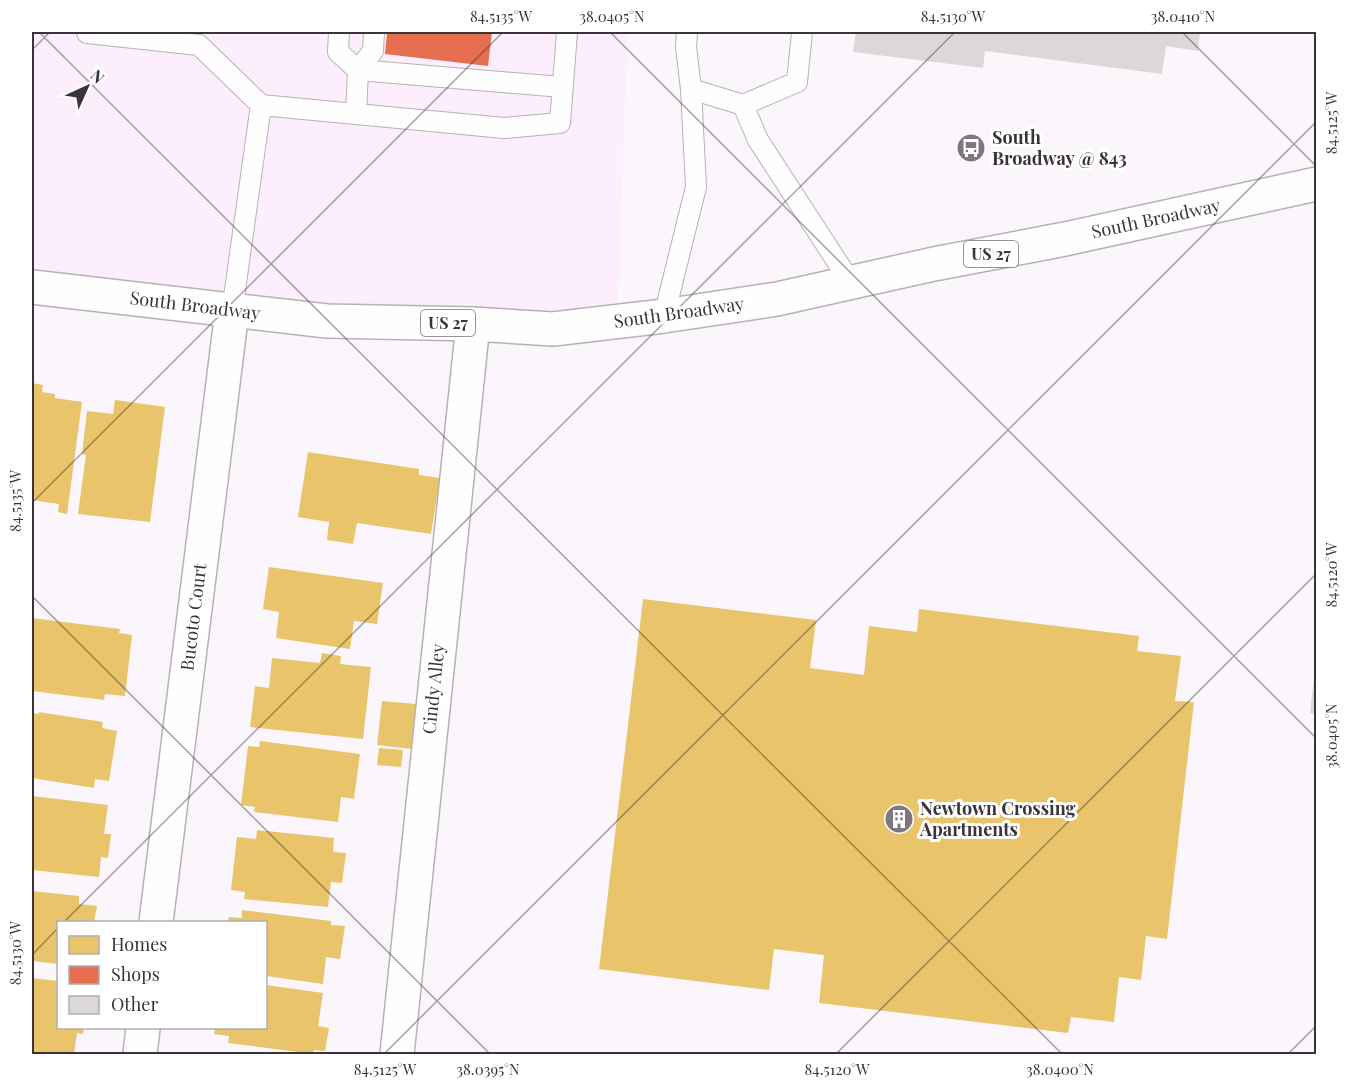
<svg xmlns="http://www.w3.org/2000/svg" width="1348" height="1086" font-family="'Playfair Display',serif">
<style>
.built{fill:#fceefc}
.homes{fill:#e9c46a}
.shops{fill:#e76f51}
.building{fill:#ddd8d8}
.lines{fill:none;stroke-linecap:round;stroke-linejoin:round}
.lane-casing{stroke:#b5b1b5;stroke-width:22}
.street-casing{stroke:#b5b1b5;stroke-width:36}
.primary-casing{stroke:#b5b1b5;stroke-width:36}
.lane{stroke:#fefefe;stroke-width:20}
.street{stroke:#fefefe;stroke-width:33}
.primary{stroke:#fefefe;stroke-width:33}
.ticks{fill:none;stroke:#3a343a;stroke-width:1.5;stroke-opacity:0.45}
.labels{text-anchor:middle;stroke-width:6;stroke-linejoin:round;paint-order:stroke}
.shield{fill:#fff;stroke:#757175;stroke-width:1.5}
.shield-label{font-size:16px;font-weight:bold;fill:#3a343a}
.poi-label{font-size:18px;font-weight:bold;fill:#3a343a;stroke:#fff;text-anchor:start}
.street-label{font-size:18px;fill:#3a343a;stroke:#fff}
.neatline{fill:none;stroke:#3a343a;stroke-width:2}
.ticks-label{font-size:15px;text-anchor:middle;fill:#3a343a}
</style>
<rect width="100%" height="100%" fill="#fbf6fb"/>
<path class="built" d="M 32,32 L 628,32 L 617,322 L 473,324 L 32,282 Z"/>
<path class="homes" d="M 32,383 L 43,385 L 42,392 L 55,394 L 55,398 L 82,402 L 67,514 L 58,512 L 59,504 L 32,500 Z
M 115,400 L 165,407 L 150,522 L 78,514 L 86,455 L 82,454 L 87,411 L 113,414 Z
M 308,452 L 419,469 L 419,475 L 440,478 L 431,534 L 357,523 L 353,544 L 327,540 L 329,522 L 298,517 Z
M 269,567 L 383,583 L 377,624 L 354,621 L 350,649 L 276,638 L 279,612 L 263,609 Z
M 643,599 L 816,620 L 810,668 L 864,675 L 869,626 L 917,632 L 919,609 L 1139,636 L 1137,651 L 1181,656 L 1175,701 L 1194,702 L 1167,939 L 1146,936 L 1141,980 L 1119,977 L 1114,1022 L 1071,1017 L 1068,1033 L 819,1003 L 824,955 L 774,949 L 769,990 L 599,969 Z
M 32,618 L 120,629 L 119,633 L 132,635 L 125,696 L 105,694 L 104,700 L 32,691 Z
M 322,653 L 341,656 L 340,664 L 371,667 L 363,739 L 250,727 L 255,686 L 269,688 L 272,658 L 320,663 Z
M 382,701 L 416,704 L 412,749 L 377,745 Z
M 39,712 L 103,722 L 102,728 L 117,731 L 109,781 L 95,779 L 94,788 L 32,778 L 32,713 L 39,714 Z
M 260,741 L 360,754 L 354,799 L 341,797 L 338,822 L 254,812 L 255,807 L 241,805 L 248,746 L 259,747 Z
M 379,748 L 403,750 L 401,767 L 377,765 Z
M 32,796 L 108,805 L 104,834 L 111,834 L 108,858 L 101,857 L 99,877 L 32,870 Z
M 257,830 L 334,838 L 333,852 L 346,853 L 342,883 L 331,882 L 328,907 L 244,899 L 245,892 L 231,890 L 237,837 L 256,839 Z
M 32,891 L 79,896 L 79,904 L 97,906 L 94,922 L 58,922 L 58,964 L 32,961 Z
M 242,910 L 331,921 L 331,925 L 345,926 L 340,959 L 326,957 L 323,984 L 266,976 L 266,922 L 228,922 L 229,917 L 242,918 Z
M 32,978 L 58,981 L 58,1028 L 84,1028 L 83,1034 L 77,1033 L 74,1054 L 32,1053 Z
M 266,985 L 323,993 L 318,1026 L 329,1028 L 325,1051 L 314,1050 L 313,1054 L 228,1043 L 229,1036 L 214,1034 L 215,1028 L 266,1028 Z"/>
<path class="shops" d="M 387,32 L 492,32 L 488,66 L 385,54 Z"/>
<path class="building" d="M 856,32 L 1200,32 L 1198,51 L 1166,46 L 1162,74 L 985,51 L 983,68 L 853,52 Z
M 1315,669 L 1316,669 L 1316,714 L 1310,713 Z"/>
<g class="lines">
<g class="lane-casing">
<path id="lane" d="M 339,32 L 338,52 L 358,70 L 562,87
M 687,32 L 686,47 L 691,89 L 743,105 L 797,82 L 802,32
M 87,33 L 199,45 L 261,105 L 504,128 L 560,123 L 567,32
M 743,105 L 758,140 L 851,283
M 356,114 L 358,70 L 373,51 L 374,32
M 232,311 L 261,105
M 664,316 L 696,187 L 691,89"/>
</g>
<g class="street-casing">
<path id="street" d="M 156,922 L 232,311
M 140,1054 L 143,1028
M 397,1054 L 473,324"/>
</g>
<g class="primary-casing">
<path id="primary" d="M 32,287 L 327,321 L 473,324 L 553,329 L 664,316 L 777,299 L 934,264 L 1065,239 L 1316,184"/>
</g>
<use href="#lane" class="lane"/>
<use href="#street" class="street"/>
<use href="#primary" class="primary"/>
</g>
<path class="ticks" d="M 39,32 L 1062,1054M 610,32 L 1316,738M 1182,32 L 1316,166M 32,50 L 50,32M 32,503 L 503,32M 32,596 L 490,1054M 64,922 L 955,32M 32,955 L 58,928M 384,1054 L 1316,122M 836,1054 L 1316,574M 1288,1054 L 1316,1026"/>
<defs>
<g id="bus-disc" transform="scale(1.5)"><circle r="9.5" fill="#7e787e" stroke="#fff"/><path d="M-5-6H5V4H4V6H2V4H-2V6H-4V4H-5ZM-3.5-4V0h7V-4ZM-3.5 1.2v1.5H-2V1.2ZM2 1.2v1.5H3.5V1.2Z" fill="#fff"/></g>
<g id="building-disc" transform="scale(1.5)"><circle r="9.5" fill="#7e787e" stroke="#fff"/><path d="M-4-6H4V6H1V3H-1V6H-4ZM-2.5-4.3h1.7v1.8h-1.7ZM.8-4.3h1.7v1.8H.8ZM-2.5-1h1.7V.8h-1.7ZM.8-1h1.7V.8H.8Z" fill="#fff"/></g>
</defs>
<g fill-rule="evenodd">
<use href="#bus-disc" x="971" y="148"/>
<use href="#building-disc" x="899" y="819"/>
</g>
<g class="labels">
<g class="shield">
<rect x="964" y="241" width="54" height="26" rx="4.5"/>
<rect x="421" y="310" width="54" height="26" rx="4.5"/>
</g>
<g class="shield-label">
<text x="991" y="260">US 27</text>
<text x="448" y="329">US 27</text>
</g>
<g class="poi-label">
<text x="992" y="144">South<tspan x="992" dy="21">Broadway @ 843</tspan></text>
<text x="920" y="815">Newtown Crossing<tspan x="920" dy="21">Apartments</tspan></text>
</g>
<g class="street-label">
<text transform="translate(1156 219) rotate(-12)" y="6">South Broadway</text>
<text transform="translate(195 306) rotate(7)" y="6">South Broadway</text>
<text transform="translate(679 313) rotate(-8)" y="6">South Broadway</text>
<text transform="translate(194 617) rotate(-83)" y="6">Bucoto Court</text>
<text transform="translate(434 689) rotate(-84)" y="6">Cindy Alley</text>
</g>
</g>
<rect width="1348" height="1086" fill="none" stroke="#ffffff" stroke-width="66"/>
<rect x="57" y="921" width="210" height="108" fill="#ffffff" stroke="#b0aeb0" stroke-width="1.5"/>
<rect x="69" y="936" width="30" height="18" fill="#e9c46a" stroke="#b0aeb0" stroke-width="1.5"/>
<text x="111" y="951" font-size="18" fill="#3a343a">Homes</text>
<rect x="69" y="966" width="30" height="18" fill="#e76f51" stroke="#b0aeb0" stroke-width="1.5"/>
<text x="111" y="981" font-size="18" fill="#3a343a">Shops</text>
<rect x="69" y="996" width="30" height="18" fill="#ddd8d8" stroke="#b0aeb0" stroke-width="1.5"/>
<text x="111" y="1011" font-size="18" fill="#3a343a">Other</text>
<g transform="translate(87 87) rotate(45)" stroke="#ffffff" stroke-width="4.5" paint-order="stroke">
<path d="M0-4.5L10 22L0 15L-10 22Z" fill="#3a343a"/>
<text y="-9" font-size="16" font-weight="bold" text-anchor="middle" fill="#3a343a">N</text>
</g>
<rect x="33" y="33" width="1282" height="1020" class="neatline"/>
<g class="ticks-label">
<text x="501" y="22">84.5135°W</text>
<text x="612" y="22">38.0405°N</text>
<text x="953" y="22">84.5130°W</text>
<text x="1183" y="22">38.0410°N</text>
<text transform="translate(1332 123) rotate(-90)" y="5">84.5125°W</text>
<text transform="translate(16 501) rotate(-90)" y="5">84.5135°W</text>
<text transform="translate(1332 575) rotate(-90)" y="5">84.5120°W</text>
<text transform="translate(1332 736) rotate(-90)" y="5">38.0405°N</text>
<text transform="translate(16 953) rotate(-90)" y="5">84.5130°W</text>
<text x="385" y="1075">84.5125°W</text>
<text x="488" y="1075">38.0395°N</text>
<text x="837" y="1075">84.5120°W</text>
<text x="1060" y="1075">38.0400°N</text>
</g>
</svg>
